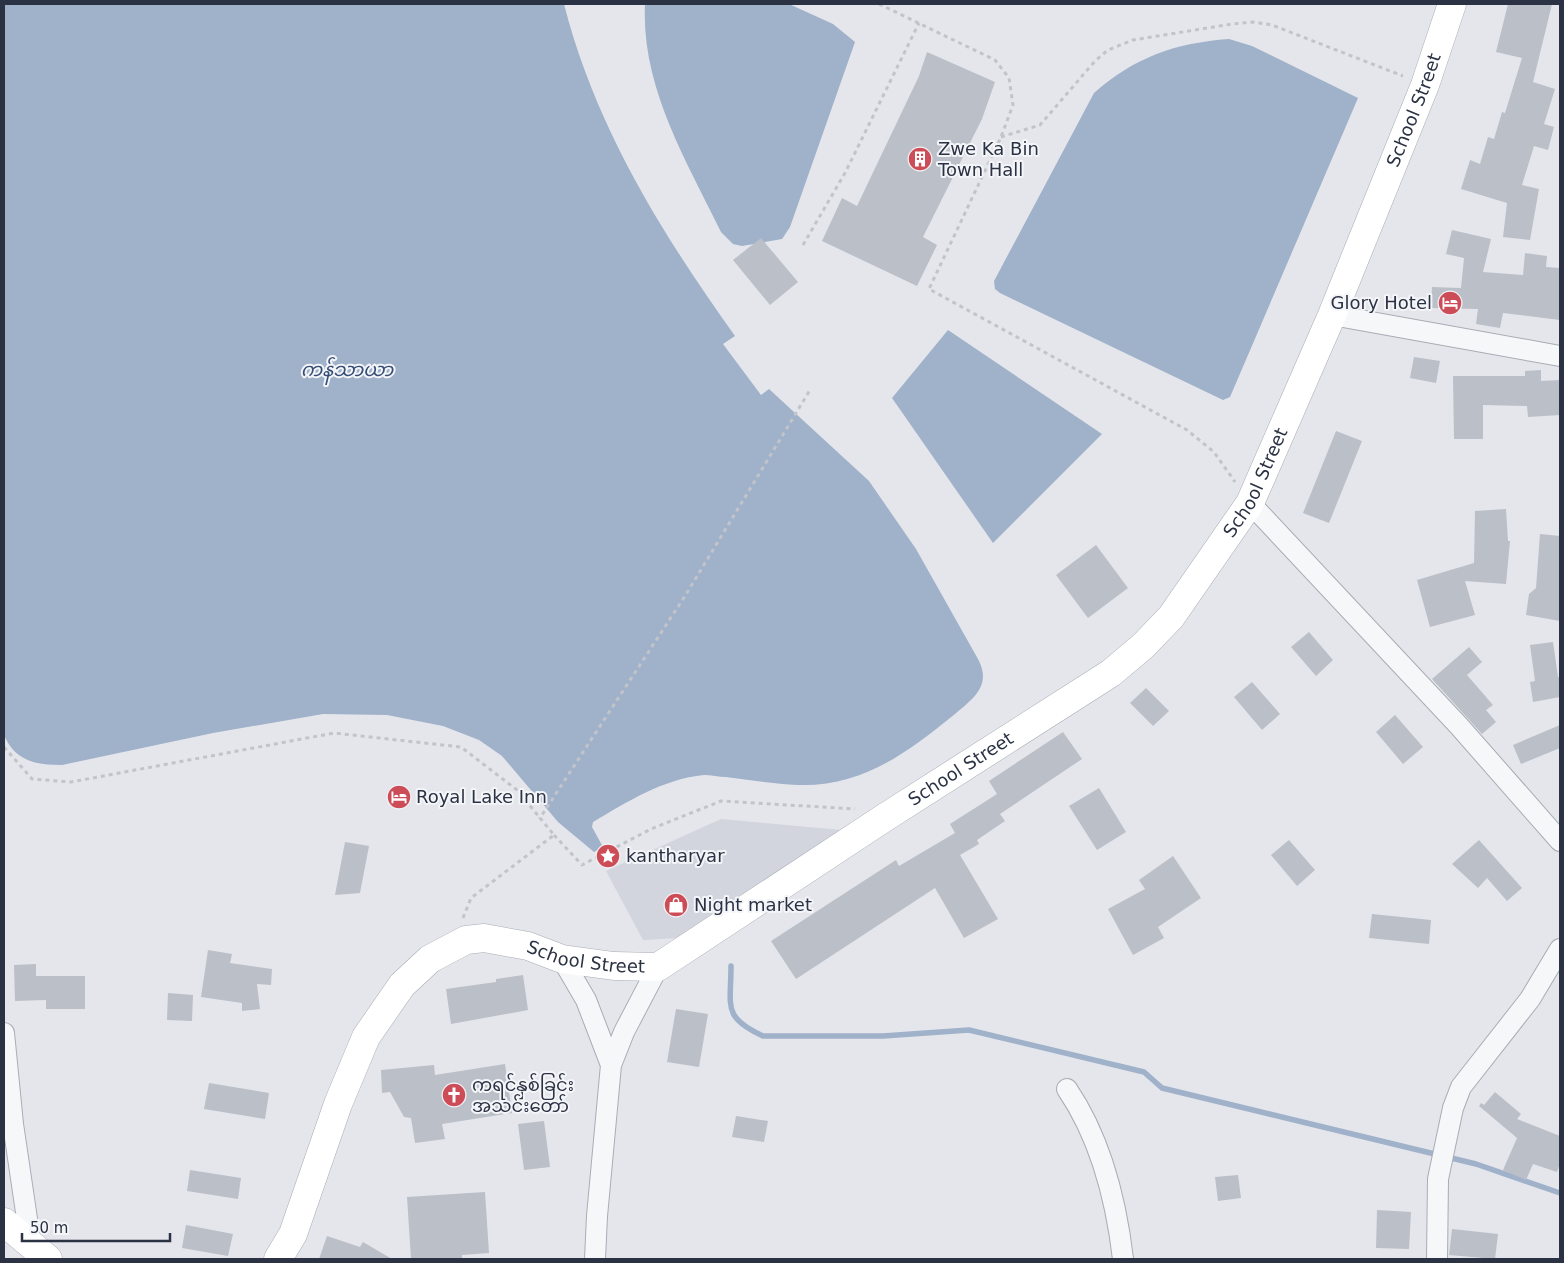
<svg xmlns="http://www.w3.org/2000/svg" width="1564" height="1263" font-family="'DejaVu Sans','Noto Sans Myanmar',sans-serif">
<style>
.built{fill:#d2d5dd}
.water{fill:#a0b1ca}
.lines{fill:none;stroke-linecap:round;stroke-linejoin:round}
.stream{stroke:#a0b1ca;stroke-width:5.5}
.building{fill:#bbbfc8}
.street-casing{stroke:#a9acb5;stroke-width:22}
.secondary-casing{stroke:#a9acb5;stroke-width:29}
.path{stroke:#c1c4ca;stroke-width:3;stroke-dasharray:4 4;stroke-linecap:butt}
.street{stroke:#f6f7f9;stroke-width:20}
.secondary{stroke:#fff;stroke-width:28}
.labels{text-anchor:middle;stroke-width:4;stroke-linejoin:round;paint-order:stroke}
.street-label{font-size:18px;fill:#2b3243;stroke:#f3f5f8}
.poi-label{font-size:18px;fill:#2b3243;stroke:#f3f5f8;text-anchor:start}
.water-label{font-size:19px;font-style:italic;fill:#364e77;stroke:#f3f5f8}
</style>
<rect width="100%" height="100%" fill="#e4e6eb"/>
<path class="built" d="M 721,819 L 841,830 L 678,938 L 643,940 L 606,871 Z"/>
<path class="water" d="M 4,4 L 564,4 C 595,126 662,234 735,336 L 723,344 L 761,395 L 769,389 L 869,481 L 916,549 L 978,659 C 992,685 974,698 955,714 C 907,753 862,787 798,785 C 774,784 750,780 726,777 C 719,777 711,775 704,775 C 663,779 627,802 593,822 L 592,827 L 603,847 L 594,852 L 558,822 L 502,756 L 479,740 L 443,726 L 387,715 L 323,714 L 213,733 L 62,765 C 36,765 15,761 4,735 Z
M 645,4 L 789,4 L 833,24 L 855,42 L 790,227 L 782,239 L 742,246 L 733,244 L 721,232 C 686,160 641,87 645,4 Z
M 1229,39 L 1252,46 L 1358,98 L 1230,397 L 1223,400 L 1000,293 L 995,289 L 994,281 L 1094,93 C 1135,57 1175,43 1229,39 Z
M 948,330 L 1102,434 L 993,543 L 892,398 Z"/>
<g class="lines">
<path class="stream" d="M 731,966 C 731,1007 722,1017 763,1036 L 883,1036 L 969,1030 L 1144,1072 L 1162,1088 L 1476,1164 L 1560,1193"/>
</g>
<path class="building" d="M 1508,4 L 1552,4 L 1533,82 L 1555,89 L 1544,124 L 1554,127 L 1548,150 L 1534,146 L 1522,185 L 1539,189 L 1530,240 L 1503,237 L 1507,203 L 1461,189 L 1470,160 L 1480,164 L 1488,137 L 1494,139 L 1502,112 L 1505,113 L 1522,58 L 1496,52 Z
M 927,52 L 995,82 L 982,119 L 923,237 L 937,245 L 917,286 L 822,241 L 842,198 L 857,206 L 919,76 Z
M 1452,230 L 1491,239 L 1483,272 L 1523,275 L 1525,253 L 1547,256 L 1546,267 L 1560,268 L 1560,320 L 1503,313 L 1500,328 L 1476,324 L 1478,309 L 1431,308 L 1432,287 L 1461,288 L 1464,258 L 1446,254 Z
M 761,238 L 798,282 L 770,305 L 733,260 Z
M 1414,357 L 1440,361 L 1436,383 L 1410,378 Z
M 1541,370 L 1541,381 L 1560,380 L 1560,415 L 1528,417 L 1527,406 L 1483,405 L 1483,439 L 1454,439 L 1453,376 L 1525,376 L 1525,371 Z
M 1336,431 L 1362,441 L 1329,523 L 1303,513 Z
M 1506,509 L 1508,541 L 1510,541 L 1506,584 L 1465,581 L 1475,615 L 1430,627 L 1417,580 L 1474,563 L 1475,511 Z
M 1540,534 L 1560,536 L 1560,621 L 1526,615 L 1529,594 L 1536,588 Z
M 1096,545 L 1128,588 L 1088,618 L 1056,575 Z
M 1309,632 L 1333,660 L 1316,676 L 1291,647 Z
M 1553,642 L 1558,677 L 1560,677 L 1560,697 L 1533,702 L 1530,682 L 1535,681 L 1530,645 Z
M 1469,647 L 1482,662 L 1467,675 L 1493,705 L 1486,710 L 1496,722 L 1482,734 L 1432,679 Z
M 1252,682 L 1280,714 L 1262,730 L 1234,697 Z
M 1146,688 L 1169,711 L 1153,726 L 1130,703 Z
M 1395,715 L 1423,747 L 1403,764 L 1376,732 Z
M 1560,725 L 1560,748 L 1521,764 L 1513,745 Z
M 1063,732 L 1082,759 L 1000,814 L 1005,821 L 977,840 L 979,844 L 960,855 L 998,919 L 964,938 L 935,888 L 796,979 L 771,941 L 896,860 L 899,866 L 955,833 L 950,824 L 997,794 L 989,781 Z
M 1099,788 L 1126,832 L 1097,850 L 1069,806 Z
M 1289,840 L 1315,870 L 1297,886 L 1271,855 Z
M 1479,840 L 1522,888 L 1507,901 L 1487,878 L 1478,888 L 1452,864 Z
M 345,842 L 369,846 L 360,893 L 335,895 Z
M 1173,856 L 1201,898 L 1158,927 L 1164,938 L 1133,955 L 1108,909 L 1145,889 L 1139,880 Z
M 1372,914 L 1431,920 L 1429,944 L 1369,938 Z
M 208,950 L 232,954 L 230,963 L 272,969 L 271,985 L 257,984 L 260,1009 L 242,1011 L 242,1003 L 201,997 Z
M 36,964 L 36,976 L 85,976 L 85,1009 L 46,1009 L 46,1000 L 15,1001 L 14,965 Z
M 523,975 L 528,1010 L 451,1024 L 446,989 L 496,982 L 496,979 Z
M 168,993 L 193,995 L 192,1021 L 167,1020 Z
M 676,1009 L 708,1014 L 699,1067 L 667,1062 Z
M 505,1064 L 512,1113 L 442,1124 L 445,1139 L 415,1143 L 411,1118 L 404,1117 L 390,1092 L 382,1093 L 381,1070 L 434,1065 L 435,1075 Z
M 209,1083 L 269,1093 L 265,1119 L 204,1109 Z
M 1495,1092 L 1521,1114 L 1517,1119 L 1560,1136 L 1560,1163 L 1557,1172 L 1533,1164 L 1526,1180 L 1503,1170 L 1517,1138 L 1479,1106 L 1481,1103 L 1484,1105 Z
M 736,1116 L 768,1121 L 764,1142 L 732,1137 Z
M 544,1121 L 550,1167 L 524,1170 L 518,1124 Z
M 190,1170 L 241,1178 L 238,1199 L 187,1191 Z
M 1238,1175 L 1241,1198 L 1218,1201 L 1215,1177 Z
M 485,1192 L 489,1253 L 462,1255 L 462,1259 L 411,1259 L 407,1197 Z
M 1377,1210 L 1411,1212 L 1409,1249 L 1376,1248 Z
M 186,1225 L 233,1234 L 228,1256 L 182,1248 Z
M 1452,1229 L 1498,1234 L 1495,1259 L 1449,1255 Z
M 327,1236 L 360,1247 L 363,1242 L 392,1259 L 319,1259 Z"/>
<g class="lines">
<g class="street-casing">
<path id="street" d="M 1332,315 L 1560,356
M 1250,503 L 1459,726 L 1560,841
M 562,959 L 586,1000 L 611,1065
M 4,1033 L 13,1124 L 31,1246
M 1067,1089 C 1101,1139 1116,1199 1123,1259
M 595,1259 L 597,1216 L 611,1065 L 624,1032 L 658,967
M 1437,1259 L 1438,1179 L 1453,1108 L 1461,1087 L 1530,999 L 1560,949"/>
</g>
<g class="secondary-casing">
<g id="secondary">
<path d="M 4,1222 L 48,1259"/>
<path id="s1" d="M 278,1259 L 293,1234 L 338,1104 L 366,1037 L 402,985 L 430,959 L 466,940 L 484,938 L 528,946 L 562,959 L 614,966 L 658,967 L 884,818 L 1111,673 L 1143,646 L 1171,617 L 1250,503 L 1332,315 L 1425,85 L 1452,4"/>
</g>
</g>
<path class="path" d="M 879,4 L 995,60 L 1009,78 L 1013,105 L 1001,137 L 929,289 L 1187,430 L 1214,452 L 1235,482
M 1001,137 L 1040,125 L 1095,61 L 1108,50 L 1133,40 L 1232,24 L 1253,22 L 1272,25 L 1403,76
M 803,245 L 845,173 L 919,23
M 4,747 L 32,779 L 71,782 L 334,733 L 461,747 L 517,790 L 540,818
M 554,835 L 582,865 L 651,829 L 721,801 L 855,809
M 463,918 L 471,898 L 554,835 L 540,818 L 685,596 L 810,390"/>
<use href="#street" class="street"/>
<use href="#secondary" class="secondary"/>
</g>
<defs>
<g id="building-disc" transform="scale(1.25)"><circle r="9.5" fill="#cc4d57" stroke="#f3f5f8"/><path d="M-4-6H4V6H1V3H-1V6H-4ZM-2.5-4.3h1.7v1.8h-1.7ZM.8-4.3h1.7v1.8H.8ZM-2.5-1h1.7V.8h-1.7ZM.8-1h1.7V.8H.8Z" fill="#fff"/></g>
<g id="hotel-disc" transform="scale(1.25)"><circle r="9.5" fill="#cc4d57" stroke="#f3f5f8"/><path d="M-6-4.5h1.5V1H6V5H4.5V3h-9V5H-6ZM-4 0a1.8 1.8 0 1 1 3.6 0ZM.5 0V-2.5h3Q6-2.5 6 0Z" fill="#fff"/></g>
<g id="sight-disc" transform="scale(1.25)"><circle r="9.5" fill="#cc4d57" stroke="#f3f5f8"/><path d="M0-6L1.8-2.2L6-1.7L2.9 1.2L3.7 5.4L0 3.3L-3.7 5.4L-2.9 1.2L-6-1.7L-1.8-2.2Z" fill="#fff"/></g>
<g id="shop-disc" transform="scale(1.25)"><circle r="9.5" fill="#cc4d57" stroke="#f3f5f8"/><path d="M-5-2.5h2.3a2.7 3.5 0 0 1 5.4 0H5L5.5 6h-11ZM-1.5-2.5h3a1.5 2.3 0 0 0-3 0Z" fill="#fff"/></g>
<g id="church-disc" transform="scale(1.25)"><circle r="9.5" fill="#cc4d57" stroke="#f3f5f8"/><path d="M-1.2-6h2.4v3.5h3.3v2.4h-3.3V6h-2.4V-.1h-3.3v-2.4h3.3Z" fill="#fff"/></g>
</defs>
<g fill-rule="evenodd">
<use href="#building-disc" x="920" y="159"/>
<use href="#hotel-disc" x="1450" y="303"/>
<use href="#hotel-disc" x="399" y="797"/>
<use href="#sight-disc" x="608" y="856"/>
<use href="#shop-disc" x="676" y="905"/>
<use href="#church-disc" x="454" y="1095"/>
</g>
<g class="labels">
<g class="street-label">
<text dy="6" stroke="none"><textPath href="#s1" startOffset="1764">School Street</textPath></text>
<text dy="6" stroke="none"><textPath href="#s1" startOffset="1359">School Street</textPath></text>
<text dy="6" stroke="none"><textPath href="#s1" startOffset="939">School Street</textPath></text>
<text dy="6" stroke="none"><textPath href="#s1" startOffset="504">School Street</textPath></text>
</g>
<g class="poi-label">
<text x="938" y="155">Zwe Ka Bin<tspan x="938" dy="21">Town Hall</tspan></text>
<text x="1432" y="309" text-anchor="end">Glory Hotel</text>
<text x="416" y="803">Royal Lake Inn</text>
<text x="626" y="862">kantharyar</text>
<text x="694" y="911">Night market</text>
<text x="472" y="1091">ကရင်နှစ်ခြင်း<tspan x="472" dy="21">အသင်းတော်</tspan></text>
</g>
<g class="water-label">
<text x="347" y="376">ကန်သာယာ</text>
</g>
</g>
<rect width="1564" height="1263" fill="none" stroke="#2b3243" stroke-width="10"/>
<path d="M22 1233v8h148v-8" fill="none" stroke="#2b3243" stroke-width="2.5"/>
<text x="30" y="1233" font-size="15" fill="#2b3243" stroke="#f3f5f8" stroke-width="4" paint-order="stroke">50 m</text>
</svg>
